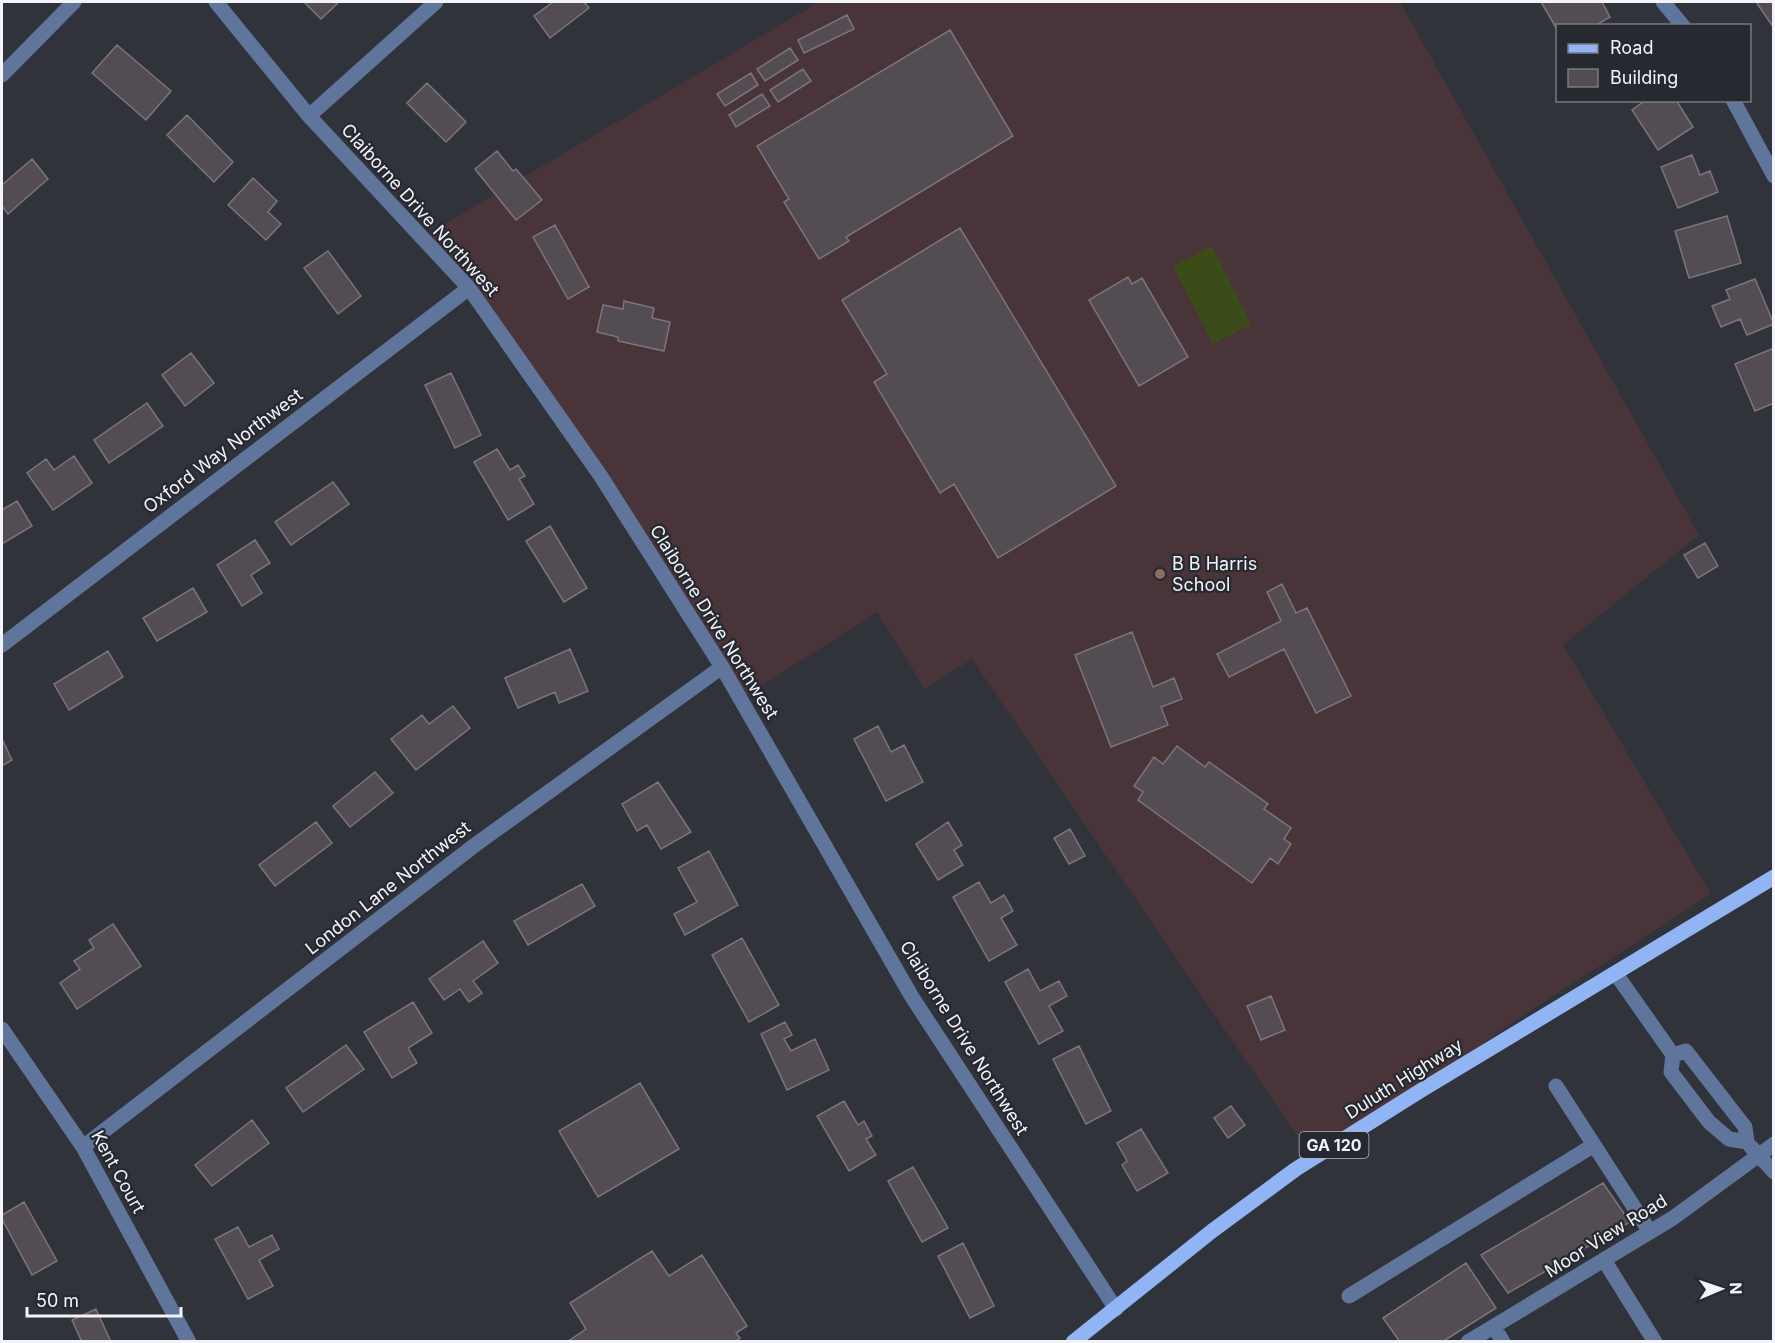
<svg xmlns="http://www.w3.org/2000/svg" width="1775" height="1343" font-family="Inter,sans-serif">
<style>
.education{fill:#493539}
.green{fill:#3b4c18}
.building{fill:#534d53;stroke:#7c747b;stroke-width:1.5}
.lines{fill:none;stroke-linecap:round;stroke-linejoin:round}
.minor{stroke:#5f759b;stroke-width:15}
.major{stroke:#91b5f4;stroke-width:15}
.education-dot{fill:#8d6e63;stroke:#272930;stroke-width:2}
.labels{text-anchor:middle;stroke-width:4.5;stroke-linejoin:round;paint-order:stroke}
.shield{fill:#272930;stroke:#b5b7bd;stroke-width:1.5}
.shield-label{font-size:16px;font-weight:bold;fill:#f2f4f9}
.street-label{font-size:18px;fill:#f2f4f9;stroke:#272930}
.poi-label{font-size:18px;fill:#f2f4f9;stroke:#272930;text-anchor:start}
</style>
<rect width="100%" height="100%" fill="#31333b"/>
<path class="education" d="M 819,2 L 1400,2 L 1699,535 L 1563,645 L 1711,894 L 1519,1018 L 1315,1162 L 972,659 L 925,689 L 877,612 L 744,697 L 621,493 L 428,234 Z"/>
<path class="green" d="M 1212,246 L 1251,324 L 1213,344 L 1173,266 Z"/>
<path class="building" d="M 304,2 L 339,2 L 321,19 Z
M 553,2 L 584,2 L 589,8 L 550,38 L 534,16 Z
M 1541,2 L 1602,2 L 1610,17 L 1595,26 L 1558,26 L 1558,31 Z
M 1756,2 L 1774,2 L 1774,28 Z
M 847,15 L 854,29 L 804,53 L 798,40 Z
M 950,30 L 1013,136 L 846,237 L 849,241 L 819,259 L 784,202 L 789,199 L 757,146 Z
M 117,45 L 171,91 L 146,120 L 92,73 Z
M 790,48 L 798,60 L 765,81 L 757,69 Z
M 803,69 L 811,81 L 778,102 L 770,90 Z
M 751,73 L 758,85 L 725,106 L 717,94 Z
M 427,83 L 466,122 L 446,142 L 407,103 Z
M 762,94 L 770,106 L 736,127 L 729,115 Z
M 1646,100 L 1676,100 L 1693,127 L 1658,150 L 1632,110 Z
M 187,115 L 233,162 L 214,182 L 167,135 Z
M 497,151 L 513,171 L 516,169 L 542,200 L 516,220 L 475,169 Z
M 1692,155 L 1700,175 L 1710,171 L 1718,192 L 1678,208 L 1661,167 Z
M 32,159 L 48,179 L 8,214 L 2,206 L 2,185 Z
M 253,178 L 277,201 L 268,212 L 281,224 L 266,240 L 228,205 Z
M 1727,216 L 1741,263 L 1689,278 L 1675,231 Z
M 555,225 L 589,287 L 568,299 L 533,237 Z
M 960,228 L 1116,486 L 998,558 L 954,484 L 940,493 L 874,382 L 887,374 L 842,300 Z
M 328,251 L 361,296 L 338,314 L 304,268 Z
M 1128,277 L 1132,284 L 1142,278 L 1188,357 L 1139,386 L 1089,300 Z
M 1755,279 L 1774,324 L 1747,335 L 1740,319 L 1721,327 L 1712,306 L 1730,299 L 1726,290 Z
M 624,301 L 654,308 L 652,318 L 670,322 L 664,351 L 618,341 L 618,337 L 597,332 L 603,305 L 623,309 Z
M 1774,348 L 1774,403 L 1755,411 L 1735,364 Z
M 191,353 L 214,383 L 185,406 L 162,375 Z
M 451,373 L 481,435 L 455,448 L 425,385 Z
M 147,403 L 163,426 L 109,463 L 94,440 Z
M 497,449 L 510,470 L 518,465 L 525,476 L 519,479 L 534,504 L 508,520 L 474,462 Z
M 74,456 L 92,483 L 53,510 L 27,473 L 46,459 L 54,470 Z
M 333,482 L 349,504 L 291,545 L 275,522 Z
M 17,501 L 32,526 L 2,544 L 2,510 Z
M 550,526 L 587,588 L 564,602 L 526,541 Z
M 255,540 L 270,563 L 251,575 L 262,593 L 242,606 L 217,565 Z
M 1705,543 L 1718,566 L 1698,578 L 1684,555 Z
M 1282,584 L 1296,613 L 1307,608 L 1351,696 L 1316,713 L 1284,649 L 1229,677 L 1217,654 L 1281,621 L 1267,592 Z
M 193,588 L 207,612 L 157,641 L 143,618 Z
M 1132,632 L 1153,687 L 1174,678 L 1182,699 L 1161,707 L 1168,725 L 1111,747 L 1075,655 Z
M 570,649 L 588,691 L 559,703 L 555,692 L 518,708 L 505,678 Z
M 108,651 L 123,677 L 69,710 L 54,684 Z
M 453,706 L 470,728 L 416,770 L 391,739 L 422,715 L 429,724 Z
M 878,726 L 891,752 L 904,745 L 923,782 L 886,801 L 854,739 Z
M 2,739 L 12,760 L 2,766 Z
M 1177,746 L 1205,767 L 1209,762 L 1268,804 L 1264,809 L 1291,828 L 1284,839 L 1291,844 L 1278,864 L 1270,858 L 1252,883 L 1138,800 L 1143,792 L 1134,786 L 1154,757 L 1163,764 Z
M 375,772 L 393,793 L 350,827 L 333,806 Z
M 658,782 L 691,832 L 661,849 L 647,825 L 637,831 L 622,804 Z
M 316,822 L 332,843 L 275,886 L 259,865 Z
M 948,822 L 962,845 L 954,850 L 963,865 L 938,880 L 916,844 Z
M 1070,829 L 1085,856 L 1069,864 L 1054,838 Z
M 709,851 L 738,905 L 685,935 L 674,914 L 697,902 L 678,868 Z
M 979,882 L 991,903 L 1004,895 L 1013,911 L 1001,918 L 1017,945 L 989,961 L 953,897 Z
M 582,884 L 595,906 L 528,945 L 514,921 Z
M 113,924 L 141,966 L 77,1009 L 60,983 L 80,969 L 74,961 L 94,948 L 89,940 Z
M 742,938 L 779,1005 L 749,1022 L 712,955 Z
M 483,941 L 498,963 L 473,981 L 482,993 L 469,1002 L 460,989 L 444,1000 L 429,979 Z
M 1028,969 L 1040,991 L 1059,981 L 1067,996 L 1049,1006 L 1063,1031 L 1039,1044 L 1005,982 Z
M 1271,996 L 1285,1030 L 1261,1040 L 1247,1006 Z
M 413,1002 L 432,1033 L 408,1048 L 417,1063 L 392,1078 L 364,1032 Z
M 785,1022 L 792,1035 L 784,1039 L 791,1051 L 815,1039 L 829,1070 L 787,1090 L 761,1034 Z
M 346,1045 L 364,1069 L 303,1112 L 286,1088 Z
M 1079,1046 L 1111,1111 L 1086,1124 L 1053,1059 Z
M 640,1083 L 679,1149 L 598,1197 L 559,1131 Z
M 844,1101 L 858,1125 L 864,1121 L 872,1136 L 866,1139 L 876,1155 L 849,1171 L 817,1116 Z
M 1231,1106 L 1245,1125 L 1228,1138 L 1214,1118 Z
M 252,1120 L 269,1143 L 212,1186 L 195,1165 Z
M 1141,1129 L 1168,1173 L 1137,1191 L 1122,1165 L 1127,1161 L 1117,1143 Z
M 913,1167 L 948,1228 L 922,1242 L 888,1181 Z
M 1603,1183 L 1630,1222 L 1508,1293 L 1481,1255 Z
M 24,1202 L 57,1261 L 32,1275 L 2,1219 L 2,1215 Z
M 238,1227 L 249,1247 L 272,1235 L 279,1249 L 259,1260 L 273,1286 L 248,1299 L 215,1239 Z
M 963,1243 L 994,1306 L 970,1318 L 938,1256 Z
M 652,1251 L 669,1276 L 702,1255 L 747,1326 L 736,1333 L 740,1338 L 734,1342 L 567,1342 L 586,1329 L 570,1303 Z
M 1466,1263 L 1496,1308 L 1442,1342 L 1400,1342 L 1383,1318 Z
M 96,1309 L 111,1342 L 82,1342 L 72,1320 Z"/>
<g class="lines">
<path class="minor" d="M 216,2 L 309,116 L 469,288 L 600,475 L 722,667 L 912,997 L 1116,1309
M 1663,2 L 1683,26
M 2,75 L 74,2
M 1733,100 L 1774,176
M 309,116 L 436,2
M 2,645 L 469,288
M 1616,974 L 1673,1055 L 1671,1072 L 1709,1122 L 1729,1139 L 1747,1142 L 1745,1127 L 1686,1051 L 1673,1055
M 2,1029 L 83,1147 L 189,1342
M 1556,1086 L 1650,1232
M 83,1147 L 475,845 L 722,667
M 1751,1147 L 1774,1172
M 1604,1260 L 1655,1342
M 1349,1296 L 1594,1145
M 1494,1327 L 1503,1342
M 1468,1342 L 1673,1218 L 1774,1144"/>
<path class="major" d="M 1073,1342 L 1212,1231 L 1296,1169 L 1420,1091 L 1774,877"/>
</g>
<circle class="education-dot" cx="1160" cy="574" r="6"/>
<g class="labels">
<rect class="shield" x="1299.5" y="1132" width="69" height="26" rx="4.5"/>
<g class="shield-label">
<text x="1334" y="1151">GA 120</text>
</g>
<g class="street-label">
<text transform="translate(420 210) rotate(48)" y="6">Claiborne Drive Northwest</text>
<text transform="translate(223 451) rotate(-37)" y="6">Oxford Way Northwest</text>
<text transform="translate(714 622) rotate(58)" y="6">Claiborne Drive Northwest</text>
<text transform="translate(388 888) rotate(-38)" y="6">London Lane Northwest</text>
<text transform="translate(964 1038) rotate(58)" y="6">Claiborne Drive Northwest</text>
<text transform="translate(1404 1079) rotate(-32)" y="6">Duluth Highway</text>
<text transform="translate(118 1172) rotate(61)" y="6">Kent Court</text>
<text transform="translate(1606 1236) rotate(-32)" y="6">Moor View Road</text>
</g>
<g class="poi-label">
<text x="1172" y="570">B B Harris<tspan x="1172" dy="21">School</tspan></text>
</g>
</g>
<rect width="1775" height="1343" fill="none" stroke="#f2f4f9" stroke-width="6"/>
<rect x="1556" y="24" width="195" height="78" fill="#272930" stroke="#787a80" stroke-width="1.5"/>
<rect x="1568" y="44" width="30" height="9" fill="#91b5f4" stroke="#787a80" stroke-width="1.5"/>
<text x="1610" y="54" font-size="18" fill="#f2f4f9">Road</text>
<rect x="1568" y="69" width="30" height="18" fill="#534d53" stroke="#787a80" stroke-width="1.5"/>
<text x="1610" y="84" font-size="18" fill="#f2f4f9">Building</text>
<g transform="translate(1721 1289) rotate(88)" stroke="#272930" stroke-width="4.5" paint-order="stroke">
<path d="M0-4.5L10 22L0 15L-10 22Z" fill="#f2f4f9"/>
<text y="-9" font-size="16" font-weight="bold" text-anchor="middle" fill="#f2f4f9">N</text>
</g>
<path d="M27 1307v9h154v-9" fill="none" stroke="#f2f4f9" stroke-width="3"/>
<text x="36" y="1307" font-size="18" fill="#f2f4f9" stroke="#272930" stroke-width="4.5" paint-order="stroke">50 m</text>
</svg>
